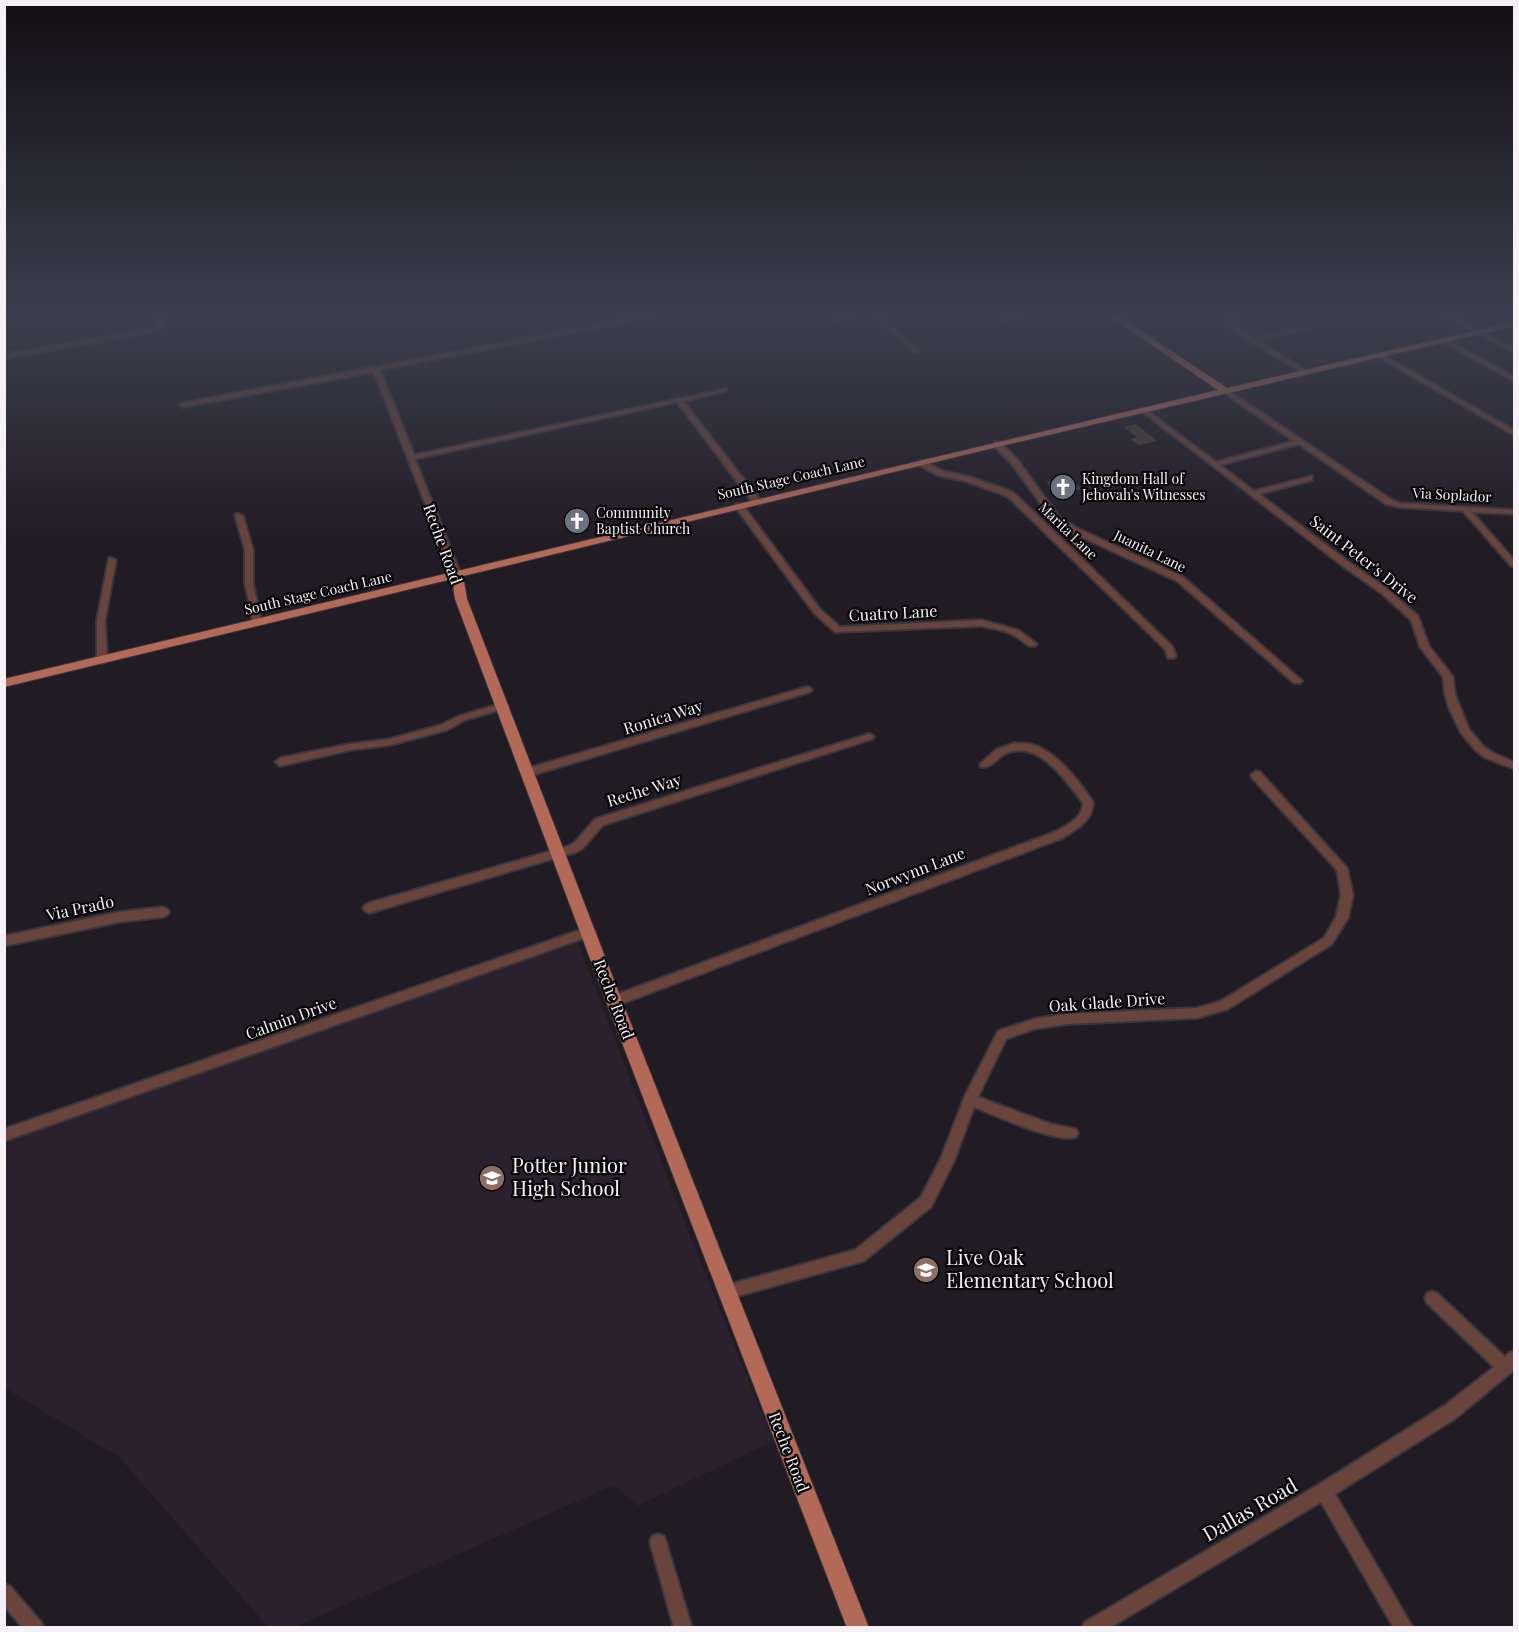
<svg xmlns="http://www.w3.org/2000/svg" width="1519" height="1632" font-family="'Playfair Display',serif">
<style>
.built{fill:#2b202e}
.building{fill:#463e35}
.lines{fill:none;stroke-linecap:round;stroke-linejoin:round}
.minor-casing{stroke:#3b353c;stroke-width:4}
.major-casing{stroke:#3b353c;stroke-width:2}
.minor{fill:#69443c;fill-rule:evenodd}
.major{fill:#b36958;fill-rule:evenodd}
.labels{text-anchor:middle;stroke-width:4.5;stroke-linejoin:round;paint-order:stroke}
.far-street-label{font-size:14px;fill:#f6f1f7;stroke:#09070a}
.far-poi-label{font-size:14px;fill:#f6f1f7;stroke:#09070a;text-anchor:start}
.street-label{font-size:16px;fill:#f6f1f7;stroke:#09070a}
.near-poi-label{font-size:20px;fill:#f6f1f7;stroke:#09070a;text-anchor:start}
.near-street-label{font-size:20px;fill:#f6f1f7;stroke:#09070a}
</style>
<rect width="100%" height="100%" fill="#211b23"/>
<path class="built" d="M 578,943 L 685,1223 L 773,1441 L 638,1506 L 614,1485 L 295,1627 L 268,1627 L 119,1457 L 5,1388 L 4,1142 L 464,979 Z"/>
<path class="building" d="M 1136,424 L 1157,441 L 1139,445 L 1131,439 L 1137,437 L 1124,427 Z
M 1052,480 L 1073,482 L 1084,490 L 1067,490 L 1069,495 L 1052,495 L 1047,482 Z"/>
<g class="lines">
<g class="minor-casing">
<path id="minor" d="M 155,317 L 161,317 L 163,327 L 154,332 L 4,358 L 4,354 L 150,329 L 157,326 Z
M 640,317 L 651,317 L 380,370 L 414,455 L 726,389 L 726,391 L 683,401 L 760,500 L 760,504 L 754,504 L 677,402 L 415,459 L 461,575 L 457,578 L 453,575 L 374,372 L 183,407 L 180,405 L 183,403 Z
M 845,317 L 856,317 L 836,322 L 833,320 Z
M 875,317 L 881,317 L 918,350 L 918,352 L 914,352 Z
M 1012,317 L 1023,317 L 1004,322 L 1001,320 Z
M 1233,317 L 1241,317 L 1229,322 L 1254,338 L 1306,327 L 1306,329 L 1258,340 L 1307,371 L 1307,373 L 1303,373 L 1249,341 L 1221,322 Z
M 1446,317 L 1453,317 L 1514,348 L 1514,352 Z
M 1443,338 L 1514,377 L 1514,381 L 1441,341 L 1440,340 Z
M 1377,354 L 1381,354 L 1514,430 L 1514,435 L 1377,356 Z
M 1223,390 L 1227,390 L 1392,500 L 1399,503 L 1514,510 L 1514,514 L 1472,512 L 1514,560 L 1514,566 L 1511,566 L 1463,511 L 1398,507 L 1386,504 L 1299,444 L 1220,465 L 1254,491 L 1312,476 L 1312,480 L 1259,494 L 1350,563 L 1386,588 L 1418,616 L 1429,646 L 1453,677 L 1455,695 L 1469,729 L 1483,746 L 1493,753 L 1514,762 L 1514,769 L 1486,758 L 1476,751 L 1461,733 L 1449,708 L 1445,695 L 1443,677 L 1420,647 L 1411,620 L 1380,592 L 1344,567 L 1140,410 L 1145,409 L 1216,462 L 1294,441 L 1223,392 Z
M 994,442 L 1000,442 L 1017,459 L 1060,518 L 1081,530 L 1183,577 L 1300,679 L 1302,681 L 1300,683 L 1294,683 L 1177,581 L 1075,534 L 1054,522 L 1011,463 L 994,446 Z
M 919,461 L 925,461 L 942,471 L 970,477 L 1013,492 L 1172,646 L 1176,656 L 1174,658 L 1168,658 L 1165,649 L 1007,496 L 965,481 L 937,475 L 919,465 Z
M 736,504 L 742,504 L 820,609 L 840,627 L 981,620 L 1018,630 L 1037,644 L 1035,646 L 1029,646 L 1017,637 L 1005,631 L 981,626 L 835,632 L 814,613 L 736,508 Z
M 236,514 L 239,514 L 243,516 L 253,550 L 253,583 L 261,622 L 257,625 L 253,622 L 245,583 L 245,550 L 235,516 Z
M 109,558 L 112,558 L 116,560 L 105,620 L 107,660 L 102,663 L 97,660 L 97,620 Z
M 807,687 L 810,688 L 812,690 L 810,692 L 529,776 L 524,772 L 525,769 Z
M 503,703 L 508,706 L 506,708 L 465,720 L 447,730 L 390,745 L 350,750 L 280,766 L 275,762 L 280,758 L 350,744 L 390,739 L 441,725 L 459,716 Z
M 869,734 L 872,735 L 874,737 L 872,739 L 603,825 L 582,849 L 576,852 L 369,913 L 365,911 L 363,908 L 365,905 L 369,903 L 569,846 L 574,843 L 595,819 Z
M 1015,743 C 1020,744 1025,743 1030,744 C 1056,750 1079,781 1093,802 C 1093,821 1076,829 1063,838 L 618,1005 L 614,1006 L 610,1005 L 608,1001 L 610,997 L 1055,832 C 1067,825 1083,818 1083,803 C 1066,781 1038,738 1005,754 C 997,758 992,768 981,767 L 980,764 L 997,749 Z
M 1256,771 L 1260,772 L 1347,868 L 1353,895 L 1348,918 L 1332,944 L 1228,1009 L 1197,1018 L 1067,1024 L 1034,1029 L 1006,1039 L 978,1097 L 1051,1124 L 1076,1129 L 1078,1133 L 1076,1137 C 1058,1144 994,1115 974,1107 L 954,1161 L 931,1207 L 864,1261 L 727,1299 L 722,1297 L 720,1292 L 722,1287 L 727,1285 L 855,1250 L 921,1197 L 941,1158 L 965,1096 L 998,1031 L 1034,1019 L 1067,1014 L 1197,1008 L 1221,1001 L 1324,938 L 1336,917 L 1341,895 L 1337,870 L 1252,778 L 1251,775 Z
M 163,907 L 167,909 L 169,912 L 167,915 L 163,917 L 119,922 L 4,946 L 4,936 L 119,912 Z
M 589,927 L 593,929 L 595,932 L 593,935 L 4,1141 L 4,1129 Z
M 1432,1291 L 1437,1293 L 1505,1357 L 1509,1353 L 1514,1351 L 1514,1370 L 1456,1418 L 1335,1494 L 1413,1628 L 1394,1628 L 1321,1502 L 1109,1628 L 1082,1628 L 1085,1622 L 1318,1485 L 1444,1406 L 1494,1367 L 1427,1303 L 1425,1298 L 1427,1293 Z
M 658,1534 L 664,1536 L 666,1542 L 692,1628 L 674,1628 L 650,1542 L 652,1536 Z
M 4,1584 L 10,1586 L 41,1622 L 44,1628 L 23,1628 L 4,1606 Z"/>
</g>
<g class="major-casing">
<path id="major" d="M 1111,317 L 1120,317 L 1227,388 L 1514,322 L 1514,326 L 997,447 L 463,576 L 467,599 L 622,1001 L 869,1628 L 847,1628 L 606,1001 L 455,599 L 452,579 L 4,687 L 4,679 L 1218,390 Z"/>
</g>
<use href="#minor" class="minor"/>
<use href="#major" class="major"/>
</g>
<linearGradient id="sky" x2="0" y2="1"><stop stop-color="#120f13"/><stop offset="0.58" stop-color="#3d3f50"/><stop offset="1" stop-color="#3d3f50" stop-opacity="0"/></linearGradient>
<rect width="1519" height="545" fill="url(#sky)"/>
<defs>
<g id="church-disc" transform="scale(1.35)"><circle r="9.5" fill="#6b7280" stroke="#09070a"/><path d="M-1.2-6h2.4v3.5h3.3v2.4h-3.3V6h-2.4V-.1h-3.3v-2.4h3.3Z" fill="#fff"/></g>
<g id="school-disc" transform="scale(1.35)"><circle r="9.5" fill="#8d6e63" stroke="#09070a"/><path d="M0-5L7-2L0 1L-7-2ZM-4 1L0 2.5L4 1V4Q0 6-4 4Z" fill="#fff"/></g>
</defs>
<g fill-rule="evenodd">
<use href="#church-disc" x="1063" y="487"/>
<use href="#church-disc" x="577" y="521"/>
<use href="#school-disc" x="492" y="1178"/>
<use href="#school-disc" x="926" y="1270"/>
</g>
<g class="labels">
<g class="far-street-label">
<text transform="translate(791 478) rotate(-13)" y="5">South Stage Coach Lane</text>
<text transform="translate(1452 495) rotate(3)" y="5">Via Soplador</text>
<text transform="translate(1068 531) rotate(44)" y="5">Marita Lane</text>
<text transform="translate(1150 551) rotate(26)" y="5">Juanita Lane</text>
<text transform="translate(318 593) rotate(-13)" y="5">South Stage Coach Lane</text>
</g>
<g class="far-poi-label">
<text x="1082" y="484">Kingdom Hall of<tspan x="1082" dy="16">Jehovah's Witnesses</tspan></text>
<text x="596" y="518">Community<tspan x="596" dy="16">Baptist Church</tspan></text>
</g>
<g class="street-label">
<text transform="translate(443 544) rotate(70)" y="6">Reche Road</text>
<text transform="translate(1364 559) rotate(38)" y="6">Saint Peter's Drive</text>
<text transform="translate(893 613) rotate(-3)" y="6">Cuatro Lane</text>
<text transform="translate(663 717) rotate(-17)" y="6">Ronica Way</text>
<text transform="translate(644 790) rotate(-17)" y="6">Reche Way</text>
<text transform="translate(915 871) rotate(-21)" y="6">Norwynn Lane</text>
<text transform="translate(80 908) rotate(-12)" y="6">Via Prado</text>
<text transform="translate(614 999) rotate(69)" y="6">Reche Road</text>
<text transform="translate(1107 1002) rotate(-4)" y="6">Oak Glade Drive</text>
<text transform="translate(291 1018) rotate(-20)" y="6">Calmin Drive</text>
<text transform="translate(789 1452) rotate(69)" y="6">Reche Road</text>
</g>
<g class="near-poi-label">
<text x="512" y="1173">Potter Junior<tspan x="512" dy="23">High School</tspan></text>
<text x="946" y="1265">Live Oak<tspan x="946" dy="23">Elementary School</tspan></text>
</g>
<g class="near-street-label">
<text transform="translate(1250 1510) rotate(-30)" y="7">Dallas Road</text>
</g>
</g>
<rect width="1519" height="1632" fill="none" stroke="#f6f1f7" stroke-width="12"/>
</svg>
